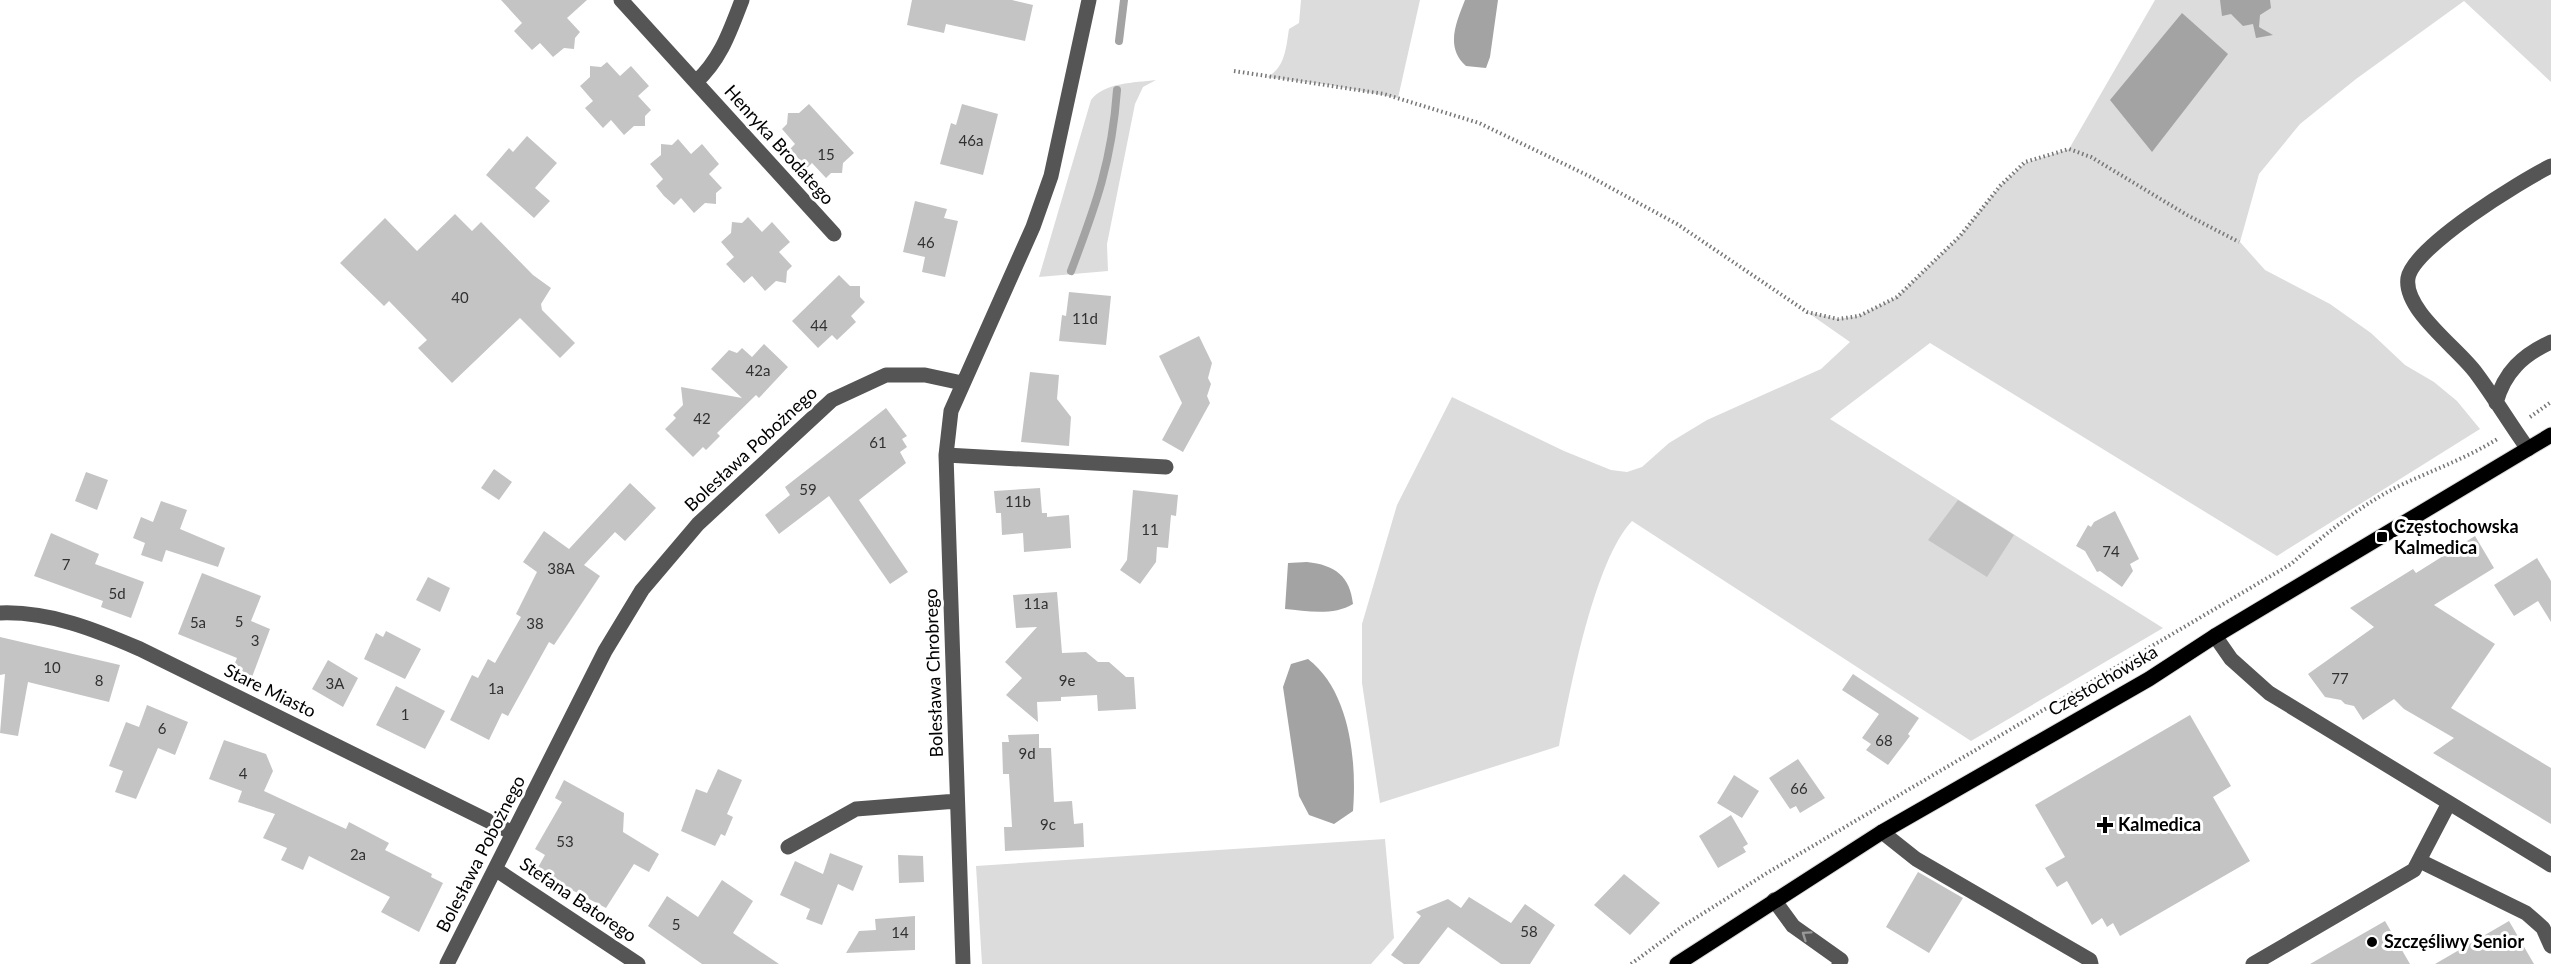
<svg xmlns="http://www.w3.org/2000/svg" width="2551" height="964" font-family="Lato,sans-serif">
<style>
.green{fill:#dcdcdc}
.water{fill:#a3a3a3}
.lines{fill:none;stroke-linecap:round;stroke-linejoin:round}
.stream{stroke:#a3a3a3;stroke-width:8}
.building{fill:#c4c4c4}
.major-casing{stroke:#dbdbdb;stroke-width:17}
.path{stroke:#777;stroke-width:4;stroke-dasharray:1.5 3;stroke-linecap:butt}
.minor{stroke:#555;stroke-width:15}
.major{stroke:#000;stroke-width:15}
.oneway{stroke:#999}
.poi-dot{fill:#000;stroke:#fff;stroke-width:2}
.labels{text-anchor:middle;stroke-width:6;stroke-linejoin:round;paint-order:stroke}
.number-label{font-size:15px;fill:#313131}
.street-label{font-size:18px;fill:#000;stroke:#fff}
.poi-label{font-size:18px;font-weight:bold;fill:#000;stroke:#fff;text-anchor:start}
</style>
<rect width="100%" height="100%" fill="#fff"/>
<path class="green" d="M 1301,0 L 1420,0 L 1398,98 L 1330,85 L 1267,77 C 1285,68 1286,48 1289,29 L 1299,23 Z
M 2155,0 L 2551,0 L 2551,82 L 2464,1 L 2356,79 L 2300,124 L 2259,174 L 2240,242 L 2265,270 L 2330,304 L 2371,333 L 2405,365 L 2434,382 L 2457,401 L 2480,429 L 2277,556 L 1930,343 L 1830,419 L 2163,628 L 1971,741 L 1632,521 C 1594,561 1570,690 1559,746 L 1380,803 L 1362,683 L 1362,624 L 1397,505 L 1452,397 L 1564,451 L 1611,470 L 1627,472 L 1642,467 L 1669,443 L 1707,420 L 1821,369 L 1850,342 L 1807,312 L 1838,319 L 1859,316 L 1897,297 L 1960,236 L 2000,186 L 2025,163 L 2069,149 Z
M 1156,80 L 1143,87 L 1135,104 L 1107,244 L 1108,271 L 1039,277 L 1091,100 C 1105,82 1134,83 1156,80 Z
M 1385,839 L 1394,938 L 1371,964 L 982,964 L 976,866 Z"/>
<path class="water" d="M 1465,0 L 1498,0 L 1490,57 L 1486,68 L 1466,66 C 1445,47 1456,23 1465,0 Z
M 2220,0 L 2270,0 L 2271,8 L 2260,15 L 2259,27 L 2273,35 L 2256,38 L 2253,24 L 2243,26 L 2231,14 L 2222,16 Z
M 2182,13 L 2228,54 L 2152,152 L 2110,100 Z
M 1307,562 C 1335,565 1350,576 1353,604 C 1334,616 1306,611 1285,609 L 1288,563 Z
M 1308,659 C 1350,691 1357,761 1353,811 L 1334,824 L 1309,815 L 1299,796 L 1283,687 L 1291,664 Z"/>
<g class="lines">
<path class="stream" d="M 1119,41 L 1124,0
M 1071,271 C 1096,205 1112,161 1117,90"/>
</g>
<path class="building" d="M 501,0 L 587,0 L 567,18 L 580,32 L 575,38 L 574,49 L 564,48 L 553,57 L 540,43 L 532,50 L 514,31 L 522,23 Z
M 912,0 L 1012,0 L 1033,5 L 1025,41 L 946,24 L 944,33 L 907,25 Z
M 607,62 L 620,76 L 631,66 L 649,86 L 638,96 L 651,110 L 645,116 L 645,126 L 634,126 L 624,135 L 611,120 L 603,128 L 585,108 L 593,101 L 580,86 L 590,77 L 590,66 L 601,67 Z
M 809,104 L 854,153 L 843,163 L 842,173 L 831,173 L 826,178 L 812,163 L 807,168 L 790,149 L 795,144 L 782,129 L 787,124 L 788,113 L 799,113 Z
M 962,104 L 998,114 L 983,175 L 940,164 L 951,123 L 956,125 Z
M 527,136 L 557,163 L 535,188 L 550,201 L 534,218 L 486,175 L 509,148 L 513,152 Z
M 678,139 L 691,154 L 702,144 L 719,164 L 709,174 L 722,188 L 716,193 L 716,204 L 705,203 L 694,213 L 681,198 L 674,205 L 664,196 L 656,186 L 663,179 L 650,164 L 661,155 L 661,144 L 672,145 Z
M 915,201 L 947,209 L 944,218 L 958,221 L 945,277 L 922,272 L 925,257 L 903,252 Z
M 455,214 L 472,231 L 481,222 L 533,275 L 551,288 L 541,304 L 542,310 L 575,343 L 560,358 L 520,318 L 452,383 L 418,348 L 427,340 L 389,301 L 384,306 L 340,263 L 385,218 L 417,251 Z
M 748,217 L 762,232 L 772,222 L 790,242 L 779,252 L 792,266 L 787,271 L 786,283 L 776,281 L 765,291 L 752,276 L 744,283 L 726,264 L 734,257 L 721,242 L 731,233 L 732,222 L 742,223 Z
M 839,275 L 850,286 L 860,286 L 860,297 L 865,302 L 851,316 L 856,322 L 837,340 L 832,335 L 818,348 L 792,321 Z
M 1069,292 L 1111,296 L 1106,345 L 1059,341 L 1062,315 L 1066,316 Z
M 1199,336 L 1212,363 L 1208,378 L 1211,384 L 1207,396 L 1210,403 L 1183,452 L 1162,440 L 1182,403 L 1159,356 Z
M 764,344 L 788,367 L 759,398 L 756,395 L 717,433 L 720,436 L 706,450 L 703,447 L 693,457 L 665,429 L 676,418 L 673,415 L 683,405 L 681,387 L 742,398 L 711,369 L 729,350 L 737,353 L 742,348 L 752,357 Z
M 1030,372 L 1059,375 L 1057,399 L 1071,417 L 1069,446 L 1021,442 Z
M 886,408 L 907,436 L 902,439 L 907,447 L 900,452 L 906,463 L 859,500 L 908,572 L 890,584 L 829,496 L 779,534 L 765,515 L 790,495 L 785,487 Z
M 494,469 L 512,482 L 499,500 L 481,488 Z
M 86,472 L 108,480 L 97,510 L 75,501 Z
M 630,483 L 656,508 L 625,541 L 615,532 L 584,565 L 600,576 L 554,645 L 549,642 L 508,716 L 502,713 L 489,740 L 450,720 L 472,675 L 478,678 L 488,659 L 495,663 L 521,617 L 516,614 L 537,572 L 523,562 L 544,531 L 569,549 Z
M 1040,488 L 1042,513 L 1047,513 L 1047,517 L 1069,515 L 1071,548 L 1024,552 L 1023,533 L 1002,535 L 1001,513 L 996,513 L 994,491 Z
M 1133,490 L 1178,495 L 1176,516 L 1171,515 L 1168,548 L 1157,547 L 1156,562 L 1140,584 L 1120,570 L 1127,560 Z
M 1958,500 L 2014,535 L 1987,577 L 1928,540 Z
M 161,501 L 187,510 L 180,529 L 225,548 L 218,567 L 166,550 L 162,562 L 141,555 L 145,543 L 133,538 L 141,517 L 153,522 Z
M 2115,511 L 2139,559 L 2130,564 L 2133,571 L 2122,587 L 2100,571 L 2097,572 L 2085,551 L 2076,546 L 2088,525 L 2091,527 L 2094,522 Z
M 51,533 L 99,554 L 95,564 L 144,582 L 131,618 L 101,607 L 103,601 L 34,576 Z
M 2475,536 L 2494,568 L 2434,605 L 2495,644 L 2451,708 L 2551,768 L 2551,824 L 2433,753 L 2454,738 L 2404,709 L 2394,699 L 2363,720 L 2354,706 L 2345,704 L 2341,700 L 2325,697 L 2308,674 L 2374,627 L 2350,608 L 2413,569 L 2416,573 Z
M 2537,558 L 2551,581 L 2551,622 L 2538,601 L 2514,616 L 2494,585 Z
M 202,573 L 261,596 L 251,621 L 270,629 L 252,677 L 232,670 L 237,658 L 178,634 Z
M 428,577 L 450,588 L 440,612 L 416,600 Z
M 1057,592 L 1062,653 L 1086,652 L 1098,662 L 1109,662 L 1126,677 L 1134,677 L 1136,709 L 1098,711 L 1097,695 L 1061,697 L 1061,701 L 1037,702 L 1038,722 L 1006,695 L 1022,678 L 1005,662 L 1037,627 L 1016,628 L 1013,595 Z
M 386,631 L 421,649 L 405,679 L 364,659 L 376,633 L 383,637 Z
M 0,637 L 120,665 L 109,702 L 28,682 L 18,736 L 0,733 L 5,674 L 0,675 Z
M 328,660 L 358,678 L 343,707 L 312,689 Z
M 1853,674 L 1919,718 L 1908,734 L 1910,736 L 1888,765 L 1866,750 L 1871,744 L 1862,738 L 1879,714 L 1842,690 Z
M 396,686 L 445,711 L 425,749 L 376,725 Z
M 147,705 L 188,722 L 175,755 L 158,748 L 136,799 L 115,792 L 123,771 L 109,766 L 126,722 L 139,727 Z
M 2190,715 L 2231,786 L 2213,797 L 2250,861 L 2120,936 L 2113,923 L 2107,927 L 2102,918 L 2092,925 L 2067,881 L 2057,887 L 2045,868 L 2065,857 L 2035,805 Z
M 1039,734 L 1039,748 L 1051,748 L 1054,802 L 1072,801 L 1074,824 L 1083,823 L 1084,847 L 1005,851 L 1004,827 L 1012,827 L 1009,774 L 1003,774 L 1002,742 L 1009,742 L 1008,735 Z
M 224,740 L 266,754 L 273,771 L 264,791 L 346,829 L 349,822 L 389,843 L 385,850 L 432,874 L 431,877 L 443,883 L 419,932 L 381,912 L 390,897 L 309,856 L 303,870 L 281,860 L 287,848 L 263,838 L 275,814 L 238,802 L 242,791 L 209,779 Z
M 1798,759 L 1825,798 L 1800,813 L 1796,806 L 1790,809 L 1769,778 Z
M 718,769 L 742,780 L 727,814 L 733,817 L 725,836 L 721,834 L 715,846 L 681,831 L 696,789 L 707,793 Z
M 1734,775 L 1759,791 L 1742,818 L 1717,803 Z
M 564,780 L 624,813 L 623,832 L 659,854 L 649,872 L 634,864 L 606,908 L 536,871 L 545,855 L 535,849 L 562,802 L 555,798 Z
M 1731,815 L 1748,844 L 1743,847 L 1746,852 L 1718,868 L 1699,836 Z
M 830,853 L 863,866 L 853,891 L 838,884 L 822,925 L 806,919 L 810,909 L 780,895 L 795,861 L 823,874 Z
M 898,855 L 923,856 L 924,882 L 899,883 Z
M 1918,872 L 1963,898 L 1929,953 L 1886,927 Z
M 1624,874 L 1660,903 L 1630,935 L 1594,905 Z
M 722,880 L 753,901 L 733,933 L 779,964 L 702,964 L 648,926 L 667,896 L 698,917 Z
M 1469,897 L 1511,923 L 1525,904 L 1555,925 L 1530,964 L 1501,964 L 1448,927 L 1419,964 L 1404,964 L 1391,955 L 1421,916 L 1416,912 L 1448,899 L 1461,908 Z
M 915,916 L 915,950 L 846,953 L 859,931 L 876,930 L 875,919 Z
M 2385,921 L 2410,964 L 2310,964 Z
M 2509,921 L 2534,964 L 2435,964 Z"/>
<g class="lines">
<g class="major-casing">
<path id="major" d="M 1677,964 L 1882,832 L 2149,679 L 2215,636 L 2551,435"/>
</g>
<path class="path" d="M 1234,71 L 1384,94 L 1479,123 L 1589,176 L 1677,224 L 1807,312 L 1838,319 L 1859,316 L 1897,297 L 1960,236 L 2000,186 L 2025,162 L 2069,149 L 2091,157 L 2187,215 L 2239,242
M 2530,417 L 2551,402
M 1631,964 L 1683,926 L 1767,873 L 2291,564 C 2324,535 2359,506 2399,486 C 2433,470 2467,458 2499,438"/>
<path class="minor" d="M 621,0 L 834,234
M 696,82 C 721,59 730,31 742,0
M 2496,403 C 2504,372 2523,355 2551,342
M 2528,449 C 2510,424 2494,397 2476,373 C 2459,349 2403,310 2408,278 C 2413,247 2522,180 2551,166
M 946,455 L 1166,467
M 0,613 C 49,611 96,630 140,649 L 513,833
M 2215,636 L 2231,659 L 2269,693 L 2551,865
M 1882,832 L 1916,859 L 2090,960 L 2091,964
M 788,847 L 856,809 L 957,801
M 2420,861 L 2526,913 L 2543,928 L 2551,946
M 495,869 L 638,964
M 1774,900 L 1793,926 L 1841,960 L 1839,964
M 447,964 L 605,651 L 642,590 L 698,524 L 832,400 L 886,375 L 925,375 L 962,383
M 963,964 L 946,455 L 951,411 L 1033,227 L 1051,176 L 1089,0
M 2253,964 L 2414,870 L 2449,803"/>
<use href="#major" class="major"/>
</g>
<defs><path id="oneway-chevron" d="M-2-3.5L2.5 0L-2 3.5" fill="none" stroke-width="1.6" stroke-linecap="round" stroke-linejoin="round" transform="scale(1.5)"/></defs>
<use class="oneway" href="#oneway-chevron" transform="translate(1806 935) rotate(-145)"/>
<g class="poi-dot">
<rect x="2376" y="531" width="12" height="12" rx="3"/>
<path d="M2102 816h6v6h6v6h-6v6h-6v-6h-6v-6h6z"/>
<circle cx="2372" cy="942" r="6"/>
</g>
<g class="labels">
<g class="number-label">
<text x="971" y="146">46a</text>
<text x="826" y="160">15</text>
<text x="926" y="248">46</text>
<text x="460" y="303">40</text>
<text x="1085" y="324">11d</text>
<text x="819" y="331">44</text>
<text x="758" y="376">42a</text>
<text x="702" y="424">42</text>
<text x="878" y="448">61</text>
<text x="808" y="495">59</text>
<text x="1018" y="507">11b</text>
<text x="1150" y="535">11</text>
<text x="2111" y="557">74</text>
<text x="66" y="570">7</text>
<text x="561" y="574">38A</text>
<text x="117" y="599">5d</text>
<text x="1036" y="609">11a</text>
<text x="239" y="627">5</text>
<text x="198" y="628">5a</text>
<text x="535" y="629">38</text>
<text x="255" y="646">3</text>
<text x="52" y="673">10</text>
<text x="2340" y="684">77</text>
<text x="99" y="686">8</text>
<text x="1067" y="686">9e</text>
<text x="335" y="689">3A</text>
<text x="496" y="694">1a</text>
<text x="405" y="720">1</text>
<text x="162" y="734">6</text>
<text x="1884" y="746">68</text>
<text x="1027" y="759">9d</text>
<text x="243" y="779">4</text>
<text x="1799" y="794">66</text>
<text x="1048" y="830">9c</text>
<text x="565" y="847">53</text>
<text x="358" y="860">2a</text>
<text x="676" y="930">5</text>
<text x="1529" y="937">58</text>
<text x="900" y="938">14</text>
</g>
<g class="street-label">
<text transform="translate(779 145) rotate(48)" y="6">Henryka Brodatego</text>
<text transform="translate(751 449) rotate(-43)" y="6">Bolesława Pobożnego</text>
<text transform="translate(934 673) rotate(-92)" y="6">Bolesława Chrobrego</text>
<text transform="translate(2103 681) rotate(-30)" y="6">Częstochowska</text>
<text transform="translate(270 691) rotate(26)" y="6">Stare Miasto</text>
<text transform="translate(481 854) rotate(-63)" y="6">Bolesława Pobożnego</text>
<text transform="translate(578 900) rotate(34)" y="6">Stefana Batorego</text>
</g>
<g class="poi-label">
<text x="2394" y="533">Częstochowska<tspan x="2394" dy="21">Kalmedica</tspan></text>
<text x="2118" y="831">Kalmedica</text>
<text x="2384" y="948">Szczęśliwy Senior</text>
</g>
</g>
</svg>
